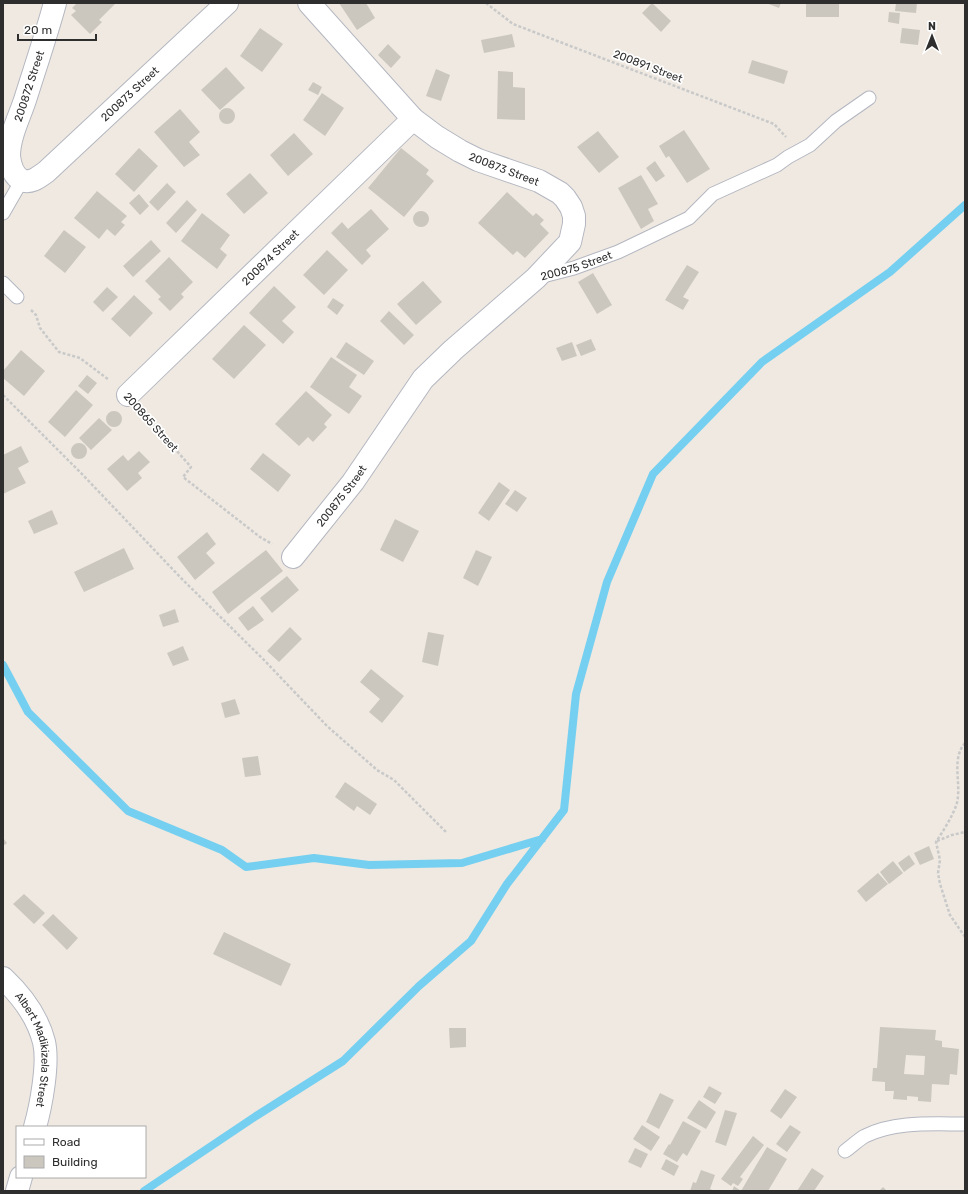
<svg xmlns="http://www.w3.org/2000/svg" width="968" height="1194" font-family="Rubik,sans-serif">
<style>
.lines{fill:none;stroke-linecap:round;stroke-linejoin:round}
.stream{stroke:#75cff0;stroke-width:8}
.building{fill:#cbc7bf;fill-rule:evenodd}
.service-casing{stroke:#b4b7c1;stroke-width:15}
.minor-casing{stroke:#b4b7c1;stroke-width:24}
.path{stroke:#c9c9c9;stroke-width:2.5;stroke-dasharray:3 2;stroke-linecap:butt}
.service{stroke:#fff;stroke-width:13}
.minor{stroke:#fff;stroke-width:22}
.labels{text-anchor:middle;stroke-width:3.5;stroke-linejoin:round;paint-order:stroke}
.street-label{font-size:11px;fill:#2e2e2e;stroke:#fff}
</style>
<rect width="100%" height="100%" fill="#efe9e1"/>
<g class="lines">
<path class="stream" d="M 3,665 L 28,712 L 128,811 L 222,850 L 246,867 L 314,858 L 369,865 L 462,863 L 542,839
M 144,1191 L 256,1116 L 343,1061 L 419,986 L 471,941 L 507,884 L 564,810 L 576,694 L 607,582 L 653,474 L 762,362 L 890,272 L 965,205"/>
</g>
<path class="building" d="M 77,3 L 116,3 L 99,20 L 102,22 L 90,34 L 71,15 L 76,11 L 72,8 Z
M 339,3 L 366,3 L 375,18 L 357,30 Z
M 652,3 L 671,21 L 661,32 L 642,13 Z
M 766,3 L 781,3 L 779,8 Z
M 806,3 L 839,4 L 839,17 L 806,17 Z
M 896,3 L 917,3 L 916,13 L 895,11 Z
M 889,12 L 900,13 L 899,24 L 888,22 Z
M 260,28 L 283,44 L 262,72 L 240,56 Z
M 902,28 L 920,30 L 918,45 L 900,43 Z
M 512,34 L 515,47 L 484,53 L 481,40 Z
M 388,44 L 401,57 L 391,68 L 378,55 Z
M 752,60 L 788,71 L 784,84 L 748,73 Z
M 226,67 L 245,88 L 220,110 L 201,90 Z
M 436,69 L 450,75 L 441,101 L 426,96 Z
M 498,71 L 513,72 L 513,87 L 525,88 L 525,120 L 497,119 Z
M 313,82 L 322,87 L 318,95 L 308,90 Z
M 322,93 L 344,108 L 325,136 L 303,120 Z
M219 116a8 8 0 1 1 16 0a8 8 0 1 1-16 0Z
M 180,109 L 200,132 L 189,142 L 200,155 L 184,167 L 154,132 Z
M 684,130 L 710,169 L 687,183 L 669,156 L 666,158 L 659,146 Z
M 598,131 L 619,157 L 599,173 L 577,147 Z
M 294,133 L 313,154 L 288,176 L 270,155 Z
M 139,148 L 158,166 L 134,192 L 115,174 Z
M 401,148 L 429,170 L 426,174 L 434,181 L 404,217 L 368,188 Z
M 655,161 L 665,176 L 656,182 L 646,168 Z
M 250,173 L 268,193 L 244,214 L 226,194 Z
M 641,175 L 658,204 L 648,209 L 654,221 L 641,229 L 618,188 Z
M 167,183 L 176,192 L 158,211 L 149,202 Z
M 97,191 L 127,216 L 121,222 L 125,225 L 115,236 L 107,229 L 99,239 L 74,218 Z
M 507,192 L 533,216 L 536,213 L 544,220 L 540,224 L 549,233 L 525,258 L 517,251 L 513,255 L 478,223 Z
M 139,194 L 149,206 L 140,215 L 129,203 Z
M 187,200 L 197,210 L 176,233 L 166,223 Z
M 371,209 L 389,229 L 366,250 L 371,256 L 362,265 L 331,233 L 342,222 L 348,229 Z
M413 219a8 8 0 1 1 16 0a8 8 0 1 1-16 0Z
M 202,213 L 230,235 L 220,249 L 227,255 L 217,269 L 181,241 Z
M 64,230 L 86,247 L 65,273 L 44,256 Z
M 151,240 L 161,251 L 133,277 L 123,266 Z
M 327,250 L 348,270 L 324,295 L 303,275 Z
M 169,257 L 193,282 L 181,294 L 184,297 L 170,311 L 158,299 L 161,297 L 145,281 Z
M 687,265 L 699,272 L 683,297 L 689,300 L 683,310 L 665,300 Z
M 593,273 L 612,305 L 597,314 L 578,282 Z
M 423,281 L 442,302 L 416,325 L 397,304 Z
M 274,286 L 296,307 L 282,321 L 294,332 L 283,344 L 249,313 Z
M 107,287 L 118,297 L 103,312 L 93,302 Z
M 134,295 L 153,313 L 130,337 L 111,319 Z
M 333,298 L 344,305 L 337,315 L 327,307 Z
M 389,311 L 414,335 L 404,345 L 380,321 Z
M 244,325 L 266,345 L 234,379 L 212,359 Z
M 591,339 L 596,350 L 581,356 L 576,345 Z
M 346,342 L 374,361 L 364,375 L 336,357 Z
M 572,342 L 577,356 L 562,361 L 556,348 Z
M 21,350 L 45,371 L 24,396 L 3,378 L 3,371 Z
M 331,357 L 357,375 L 349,387 L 362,396 L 349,414 L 310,387 Z
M 87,375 L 97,383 L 88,394 L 78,386 Z
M 76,390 L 93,405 L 65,437 L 48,422 Z
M 306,391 L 332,415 L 324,424 L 327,427 L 313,442 L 308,437 L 299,446 L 275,424 Z
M106 419a8 8 0 1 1 16 0a8 8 0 1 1-16 0Z
M 99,418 L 112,430 L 91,450 L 79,438 Z
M71 451a8 8 0 1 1 16 0a8 8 0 1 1-16 0Z
M 21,446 L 29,462 L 18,468 L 26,483 L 3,494 L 3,455 Z
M 139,451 L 150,462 L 138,473 L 142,478 L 127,491 L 107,469 L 123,455 L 128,461 Z
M 263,453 L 291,475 L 278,492 L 250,469 Z
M 499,482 L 510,490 L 489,521 L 478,513 Z
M 515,490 L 527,498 L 517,512 L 505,504 Z
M 52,510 L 58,524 L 34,534 L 28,521 Z
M 395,519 L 419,531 L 403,562 L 380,550 Z
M 207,532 L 216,544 L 206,553 L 215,563 L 195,580 L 177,557 Z
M 124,548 L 134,569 L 84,592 L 74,572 Z
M 266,550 L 283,571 L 228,614 L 212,592 Z
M 476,550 L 492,557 L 478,586 L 463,578 Z
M 287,576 L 299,590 L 272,613 L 260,598 Z
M 253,606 L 264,620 L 248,631 L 238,618 Z
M 175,609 L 179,622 L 163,627 L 159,615 Z
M 290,627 L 302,639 L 279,662 L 267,651 Z
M 428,632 L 444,635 L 438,666 L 422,662 Z
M 183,646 L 189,660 L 173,666 L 167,653 Z
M 371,669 L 404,696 L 382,723 L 369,712 L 380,699 L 360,682 Z
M 235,699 L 240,714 L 225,718 L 221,703 Z
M 258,756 L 261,775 L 245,777 L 242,758 Z
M 345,782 L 377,804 L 370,815 L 357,806 L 354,811 L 335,797 Z
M 3,838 L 7,843 L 3,846 Z
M 929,846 L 934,859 L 920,865 L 914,853 Z
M 909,855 L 915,864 L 904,872 L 898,863 Z
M 893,861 L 903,873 L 889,884 L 880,872 Z
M 878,873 L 888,884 L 866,902 L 857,891 Z
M 24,894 L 45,913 L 34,924 L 13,904 Z
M 53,914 L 78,938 L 67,950 L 42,925 Z
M 224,932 L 291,964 L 281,986 L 213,954 Z
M 880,1027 L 936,1030 L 935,1040 L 942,1041 L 942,1047 L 959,1049 L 957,1075 L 950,1074 L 949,1085 L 932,1084 L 931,1102 L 918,1101 L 918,1097 L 907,1096 L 907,1100 L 893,1099 L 894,1091 L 885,1091 L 885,1082 L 872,1081 L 873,1068 L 877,1068 ZM 906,1055 L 925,1056 L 924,1075 L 904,1074 Z
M 449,1028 L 466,1028 L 466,1047 L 450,1048 Z
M 709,1086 L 722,1093 L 715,1104 L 703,1097 Z
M 785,1089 L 797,1097 L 781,1119 L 770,1111 Z
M 660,1093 L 674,1100 L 659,1129 L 646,1122 Z
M 699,1100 L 716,1112 L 706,1129 L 687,1118 Z
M 725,1110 L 737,1113 L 726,1146 L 715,1142 Z
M 683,1121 L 701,1131 L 687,1156 L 683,1153 L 677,1162 L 663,1154 L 669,1144 L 670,1145 Z
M 642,1125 L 660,1137 L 651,1151 L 633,1139 Z
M 790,1125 L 801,1132 L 787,1152 L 776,1144 Z
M 753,1136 L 764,1145 L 740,1177 L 743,1179 L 738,1186 L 733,1183 L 731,1186 L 721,1179 Z
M 767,1147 L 787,1159 L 768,1191 L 732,1191 L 734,1186 L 741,1191 Z
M 635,1148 L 648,1154 L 641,1168 L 628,1162 Z
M 666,1159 L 679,1166 L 674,1176 L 661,1169 Z
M 812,1168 L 824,1176 L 814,1191 L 797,1191 Z
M 701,1170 L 715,1175 L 710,1189 L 715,1191 L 690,1191 L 693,1182 L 696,1183 Z
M 883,1187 L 887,1191 L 879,1191 Z"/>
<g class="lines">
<g class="service-casing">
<g id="service">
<path d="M 3,213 L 22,180"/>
<path id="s1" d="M 539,277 L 574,268 L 618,252 L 689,218 L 713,194 L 777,165 L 788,157 L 810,145 L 836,121 L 869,98"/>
<path d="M 3,283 L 17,297"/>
<path d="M 845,1151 C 852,1146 858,1140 865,1136 C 895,1121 932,1124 965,1124"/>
</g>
</g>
<g class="minor-casing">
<g id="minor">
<path id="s2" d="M 55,3 C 46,36 35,68 25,100 C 19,118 9,137 9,156 C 10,165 13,175 21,180 C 31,184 39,177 46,172 L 227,3"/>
<path id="s3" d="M 128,395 L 413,119"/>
<path id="s4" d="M 293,557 L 353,482 L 423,379 L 453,350 L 536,278 L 570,242 L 574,224 L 574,216 L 571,207 L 565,198 L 560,193 L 539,181 L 478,160 L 460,151 L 437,137 L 413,119 L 309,3"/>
<path id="s5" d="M 3,978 C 21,995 38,1018 44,1042 C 49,1063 41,1106 35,1127"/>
<path d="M 17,1191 L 21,1177"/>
</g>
</g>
<path class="path" d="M 486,3 L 513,24 L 774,124 L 786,137
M 31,310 L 36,315 L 40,328 L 59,352 L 80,358 L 109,380
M 3,395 L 82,474 L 181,578 L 264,660 L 327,726 L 377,770 L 394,780 L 446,832
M 144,414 L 191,467 L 183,477 L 260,537 L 272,544
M 965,743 C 950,760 963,786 956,806 C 951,819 943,831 936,842 L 940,860 L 938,873 L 940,884 L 950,915 L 965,937
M 937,841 L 952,835 L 965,832"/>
<use href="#service" class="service"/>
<use href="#minor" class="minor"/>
</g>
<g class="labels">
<g class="street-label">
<text transform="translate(648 66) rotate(21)" y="4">200891 Street</text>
<text transform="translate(29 86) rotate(-72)" y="4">200872 Street</text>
<text dy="4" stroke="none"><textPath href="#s2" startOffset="330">200873 Street</textPath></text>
<text transform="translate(504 169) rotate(21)" y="4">200873 Street</text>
<text dy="4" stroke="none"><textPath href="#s3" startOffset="198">200874 Street</textPath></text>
<text dy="4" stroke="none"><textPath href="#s1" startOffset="39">200875 Street</textPath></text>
<text transform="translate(151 422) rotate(48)" y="4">200865 Street</text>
<text dy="4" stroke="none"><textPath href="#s4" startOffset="78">200875 Street</textPath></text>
<text dy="4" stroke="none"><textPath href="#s5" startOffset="82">Albert Madikizela Street</textPath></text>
</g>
</g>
<rect width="968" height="1194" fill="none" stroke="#2e2e2e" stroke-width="8"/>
<rect x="16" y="1126" width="130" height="52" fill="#ffffff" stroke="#ababab"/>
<rect x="24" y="1139" width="20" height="6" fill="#ffffff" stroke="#ababab"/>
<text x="52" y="1146" font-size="12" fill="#2e2e2e">Road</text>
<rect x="24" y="1156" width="20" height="12" fill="#cbc7bf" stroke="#ababab"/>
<text x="52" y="1166" font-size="12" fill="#2e2e2e">Building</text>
<g transform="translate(932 36)" stroke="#ffffff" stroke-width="3" paint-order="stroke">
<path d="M0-3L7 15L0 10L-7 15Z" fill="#2e2e2e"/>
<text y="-6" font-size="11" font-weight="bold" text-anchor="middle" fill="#2e2e2e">N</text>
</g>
<path d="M18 34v6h78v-6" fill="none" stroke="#2e2e2e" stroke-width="2"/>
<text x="24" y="34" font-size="12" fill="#2e2e2e" stroke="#ffffff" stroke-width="3" paint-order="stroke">20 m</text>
</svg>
